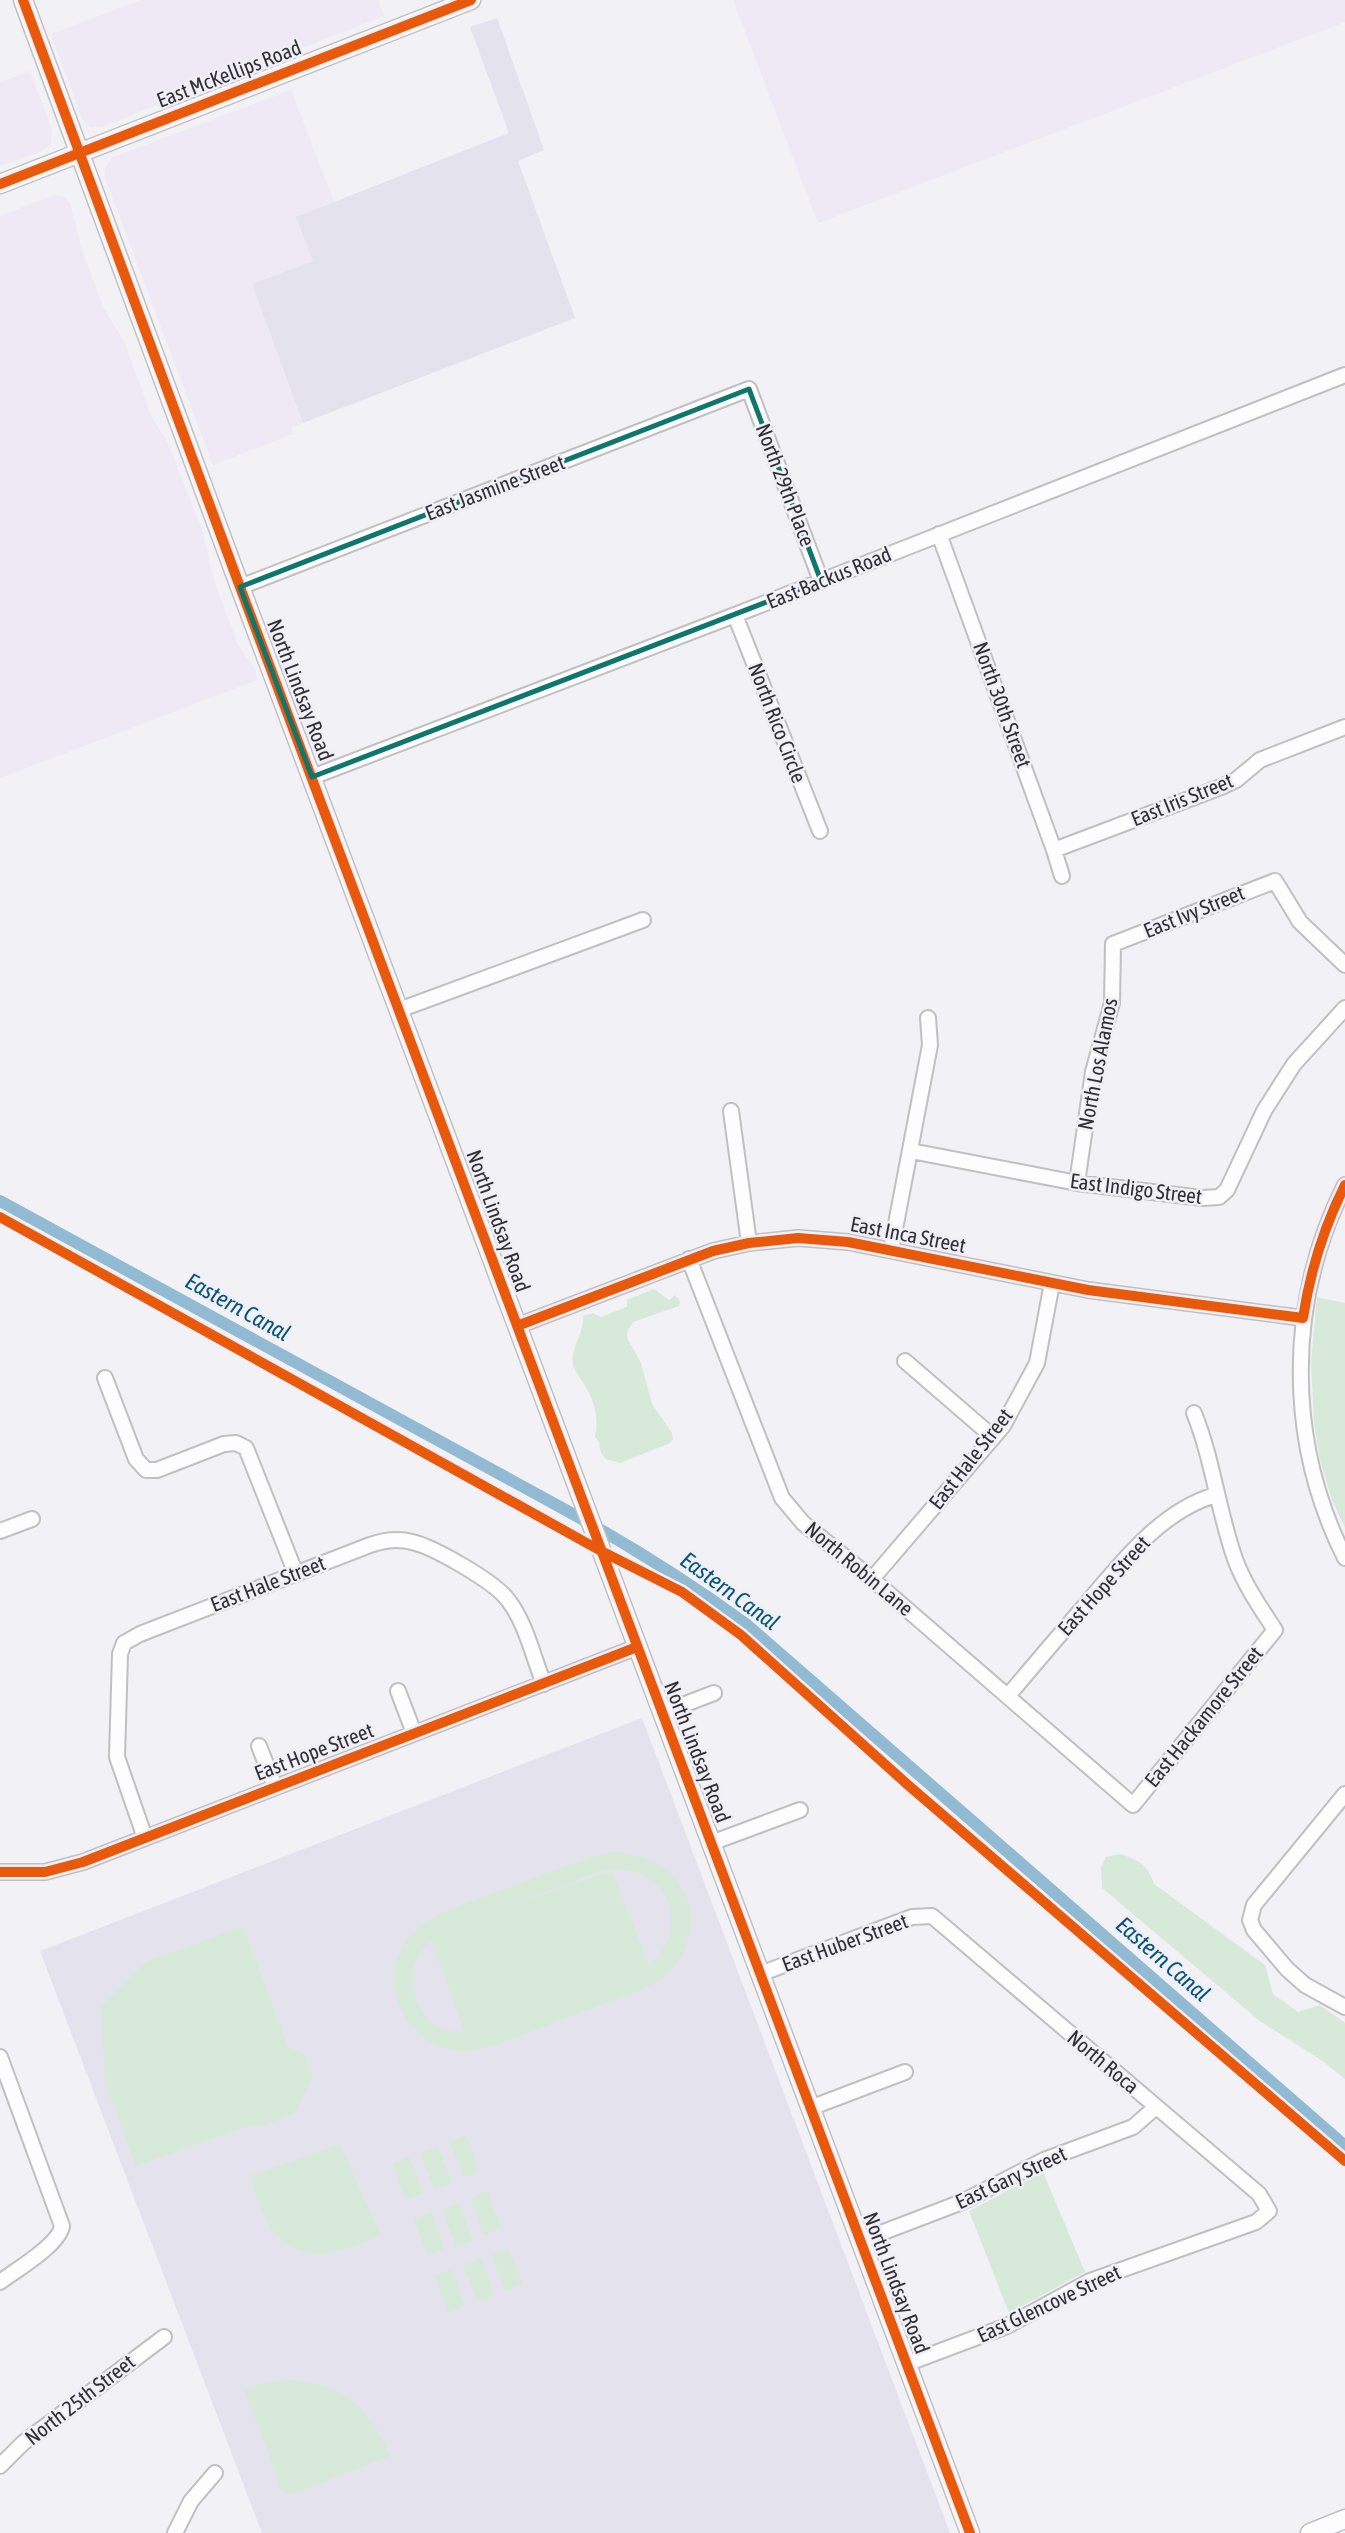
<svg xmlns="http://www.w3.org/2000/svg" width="1345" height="2533" font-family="'Asap Condensed',sans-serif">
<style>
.commercial{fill:#efe8f5}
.built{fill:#e4e3ed}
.green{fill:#d7eada;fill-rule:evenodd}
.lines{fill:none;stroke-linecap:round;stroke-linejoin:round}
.canal{stroke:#92bbd3;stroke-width:12}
.minor-casing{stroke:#c0c0c3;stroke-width:18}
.major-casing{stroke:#c0c0c3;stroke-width:21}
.minor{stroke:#fdfdfe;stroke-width:14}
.major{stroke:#fdfdfe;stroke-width:18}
.cycleway-casing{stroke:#f0eff8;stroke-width:15}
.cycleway{stroke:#e8590c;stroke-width:10}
.marked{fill:none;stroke:#0f766e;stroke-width:5;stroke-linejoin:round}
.labels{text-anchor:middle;stroke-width:5;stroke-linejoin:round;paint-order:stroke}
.street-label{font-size:21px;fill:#302f33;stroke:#f0eff8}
.water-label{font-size:23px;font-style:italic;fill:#055474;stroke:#f0eff8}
</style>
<rect width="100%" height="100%" fill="#f1f1f6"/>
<path class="commercial" d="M 141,0 L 378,0 L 384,16 L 101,127 L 91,127 L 82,118 L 51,34 Z
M 733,0 L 1345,0 L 1345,22 L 818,223 Z
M 30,71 L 52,130 L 51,144 L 42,151 L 0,166 L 0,83 Z
M 291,90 L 334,202 L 297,217 L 313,261 L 252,284 L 303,423 L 291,428 L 293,434 L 213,465 L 106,180 L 105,169 L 111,158 Z
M 55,195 L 63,197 L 70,203 L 82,251 L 104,309 L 124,341 L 151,416 L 167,441 L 202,530 L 215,584 L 238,645 L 255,669 L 257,680 L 0,778 L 0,216 Z"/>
<path class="built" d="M 497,18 L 544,150 L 518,161 L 575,318 L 303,423 L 252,284 L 313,261 L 296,217 L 509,133 L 470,27 Z
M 642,1718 L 950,2533 L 262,2533 L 40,1951 Z"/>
<path class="green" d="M 654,1289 L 669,1300 L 675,1295 L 680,1301 L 679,1306 L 633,1322 L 627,1332 L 627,1338 L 641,1363 L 652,1404 L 672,1433 L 673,1439 L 670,1443 L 620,1463 L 606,1459 L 601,1453 L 599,1442 L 595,1437 C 599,1417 595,1403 584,1384 C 581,1378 575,1372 573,1365 C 570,1347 585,1333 583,1316 L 593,1313 L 601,1317 L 624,1308 L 627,1306 L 627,1300 Z
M 1317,1297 L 1345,1303 L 1345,1528 L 1332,1500 L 1320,1460 L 1314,1424 L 1311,1362 Z
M 614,1851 C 646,1855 672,1864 686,1896 C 699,1927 684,1967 655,1983 C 640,1992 622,1997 606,2003 C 573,2016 540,2028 507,2041 C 487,2049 467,2055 445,2049 C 397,2034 376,1971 412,1934 C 434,1911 468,1903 497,1892 C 528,1880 559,1868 591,1857 ZM 614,1869 C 625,1871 636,1871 646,1877 C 681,1898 678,1941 649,1965 L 613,1872 L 602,1873 L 477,1919 L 597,1873 ZM 432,1941 L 432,1944 L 465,2033 C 456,2032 447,2031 438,2026 C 407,2007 403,1962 432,1941 Z
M 1120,1854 C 1139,1860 1148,1865 1154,1884 L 1265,1965 L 1273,1994 L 1298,2012 L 1320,2005 L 1345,2023 L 1345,2079 L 1324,2062 L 1260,2021 L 1102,1888 L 1101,1868 L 1106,1857 Z
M 243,1926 L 288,2047 L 304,2054 L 313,2077 L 294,2114 L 263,2126 L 252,2125 L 136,2166 L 105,2083 L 101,2007 L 145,1962 Z
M 466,2135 L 480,2172 L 463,2178 L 449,2141 Z
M 340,2144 L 381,2236 C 365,2242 347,2250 330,2253 C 281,2261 259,2216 250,2176 Z
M 438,2146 L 452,2183 L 434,2190 L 420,2153 Z
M 409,2156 L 423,2193 L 405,2200 L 392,2163 Z
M 1043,2172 L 1085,2272 L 1009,2313 L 969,2211 Z
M 487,2191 L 501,2228 L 484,2235 L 470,2198 Z
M 459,2203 L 473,2240 L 456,2246 L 442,2209 Z
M 431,2212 L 445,2249 L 427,2256 L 414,2219 Z
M 509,2248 L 523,2284 L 505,2291 L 491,2254 Z
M 481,2258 L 495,2295 L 477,2302 L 463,2265 Z
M 451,2269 L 465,2306 L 448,2313 L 434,2276 Z
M 290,2380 C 342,2382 372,2409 390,2456 L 290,2495 L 280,2490 L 276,2478 L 276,2473 L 244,2390 L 266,2382 Z"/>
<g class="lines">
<path class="canal" d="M 0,1201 L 562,1508 C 626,1543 687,1581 746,1624 L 1345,2146"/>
<g class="minor-casing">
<path id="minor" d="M 939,534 L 1054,850 L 1062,876
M 240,587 L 749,389 L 821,581
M 735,615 L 820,831
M 312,777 L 735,615 L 1345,375
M 1054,850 L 1221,787 L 1236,780 L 1260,760 L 1345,727
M 399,1010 L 643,920
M 731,1111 L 749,1243
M 911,1151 L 1077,1183 L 1202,1198 L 1219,1197 L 1227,1190 L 1264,1111 L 1294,1064 L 1345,1008
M 1077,1183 L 1093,1072 L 1112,1003 L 1113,944 L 1275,881 L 1300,922 L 1345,965
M 1345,1185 C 1286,1302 1286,1441 1345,1558
M 891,1250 L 930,1045 L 928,1018
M 689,1259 L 782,1498 L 803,1523 L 872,1579 L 1133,1805 L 1275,1630 C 1260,1607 1244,1584 1235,1559 C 1218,1511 1213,1460 1194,1413
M 517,1326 L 713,1251 L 749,1243 L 798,1238 L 848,1242 L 1088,1290 L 1303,1318
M 905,1361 L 993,1437
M 105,1378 L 136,1459 L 146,1470 L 157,1470 L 224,1444 L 236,1443 L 246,1448 L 296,1574
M 0,1531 L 32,1519
M 872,1579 L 1003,1426 L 1037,1363 L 1052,1283
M 398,1691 L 414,1733
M 1008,1696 C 1032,1667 1057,1638 1082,1609 C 1117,1568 1160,1510 1216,1495
M 662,1713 L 714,1693
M 259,1746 L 275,1787
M 1345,1794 L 1254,1905 L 1250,1920 L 1254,1930 L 1287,1969 L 1305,1985 L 1345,2007
M 145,1838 L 117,1757 L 120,1654 L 124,1643 L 140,1634 L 370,1545 C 384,1540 398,1538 412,1542 C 434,1547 495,1582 508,1600 C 526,1623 533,1657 544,1684
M 711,1843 L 800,1810
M 0,1872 L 45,1872 L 83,1862 L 637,1647
M 760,1974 L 912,1917 L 932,1916 L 1259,2194 L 1269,2211 L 1256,2222 L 1090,2281 L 1007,2326 L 906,2364
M 0,2057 L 62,2226 C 59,2245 16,2270 0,2282
M 810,2108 L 905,2072
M 860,2241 L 962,2202 L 1044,2160 L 1133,2127 L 1156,2107
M 0,2466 L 23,2443 L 164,2337
M 175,2533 L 191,2501 L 215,2473"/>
</g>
<g class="major-casing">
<path id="major" d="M 23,0 L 240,587 L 970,2533
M 0,184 L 471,0
M 1310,2533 L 1345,2519"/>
</g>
<use href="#minor" class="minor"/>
<use href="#major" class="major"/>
<g class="cycleway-casing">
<path id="cycleway" d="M 23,0 L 240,587 L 970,2533
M 0,184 L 471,0
M 0,1217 L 601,1551 L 682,1592 L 741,1635 L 908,1785 L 1345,2161
M 517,1326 L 713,1251 L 749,1243 L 798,1238 L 848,1242 L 1088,1290 L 1303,1318 C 1310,1272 1324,1227 1345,1185
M 0,1872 L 45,1872 L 83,1862 L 637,1647"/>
</g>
<use href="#cycleway" class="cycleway"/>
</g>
<path class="marked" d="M 749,389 L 821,581 L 312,777 L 240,587 Z"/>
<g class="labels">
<g class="street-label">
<text transform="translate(229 74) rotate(-21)" y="7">East McKellips Road</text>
<text transform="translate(785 485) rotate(69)" y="7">North 29th Place</text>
<text transform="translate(495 488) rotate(-21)" y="7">East Jasmine Street</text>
<text transform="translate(829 578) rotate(-22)" y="7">East Backus Road</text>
<text transform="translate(300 690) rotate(69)" y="7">North Lindsay Road</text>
<text transform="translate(1002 705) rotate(70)" y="7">North 30th Street</text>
<text transform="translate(777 723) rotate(69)" y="7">North Rico Circle</text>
<text transform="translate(1182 800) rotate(-22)" y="7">East Iris Street</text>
<text transform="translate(1194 912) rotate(-22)" y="7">East Ivy Street</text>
<text transform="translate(1098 1064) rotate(-79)" y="7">North Los Alamos</text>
<text transform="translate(1136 1189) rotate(7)" y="7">East Indigo Street</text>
<text transform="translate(498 1221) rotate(70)" y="7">North Lindsay Road</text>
<text transform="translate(908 1235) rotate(11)" y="7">East Inca Street</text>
<text transform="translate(971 1459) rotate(-52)" y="7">East Hale Street</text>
<text transform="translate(859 1569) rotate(40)" y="7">North Robin Lane</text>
<text transform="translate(268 1584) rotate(-21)" y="7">East Hale Street</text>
<text transform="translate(1104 1586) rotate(-48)" y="7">East Hope Street</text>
<text transform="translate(1204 1717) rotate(-51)" y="7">East Hackamore Street</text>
<text transform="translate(314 1752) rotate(-21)" y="7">East Hope Street</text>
<text transform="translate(697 1752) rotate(69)" y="7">North Lindsay Road</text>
<text transform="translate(845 1943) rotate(-20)" y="7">East Huber Street</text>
<text transform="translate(1103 2062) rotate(40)" y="7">North Roca</text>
<text transform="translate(1011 2178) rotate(-25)" y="7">East Gary Street</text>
<text transform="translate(896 2283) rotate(69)" y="7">North Lindsay Road</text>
<text transform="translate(1049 2304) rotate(-25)" y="7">East Glencove Street</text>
<text transform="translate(80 2400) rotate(-38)" y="7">North 25th Street</text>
</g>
<g class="water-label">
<text transform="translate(238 1307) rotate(29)" y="8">Eastern Canal</text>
<text transform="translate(730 1591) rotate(36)" y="8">Eastern Canal</text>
<text transform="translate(1163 1959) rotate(41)" y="8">Eastern Canal</text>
</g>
</g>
</svg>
